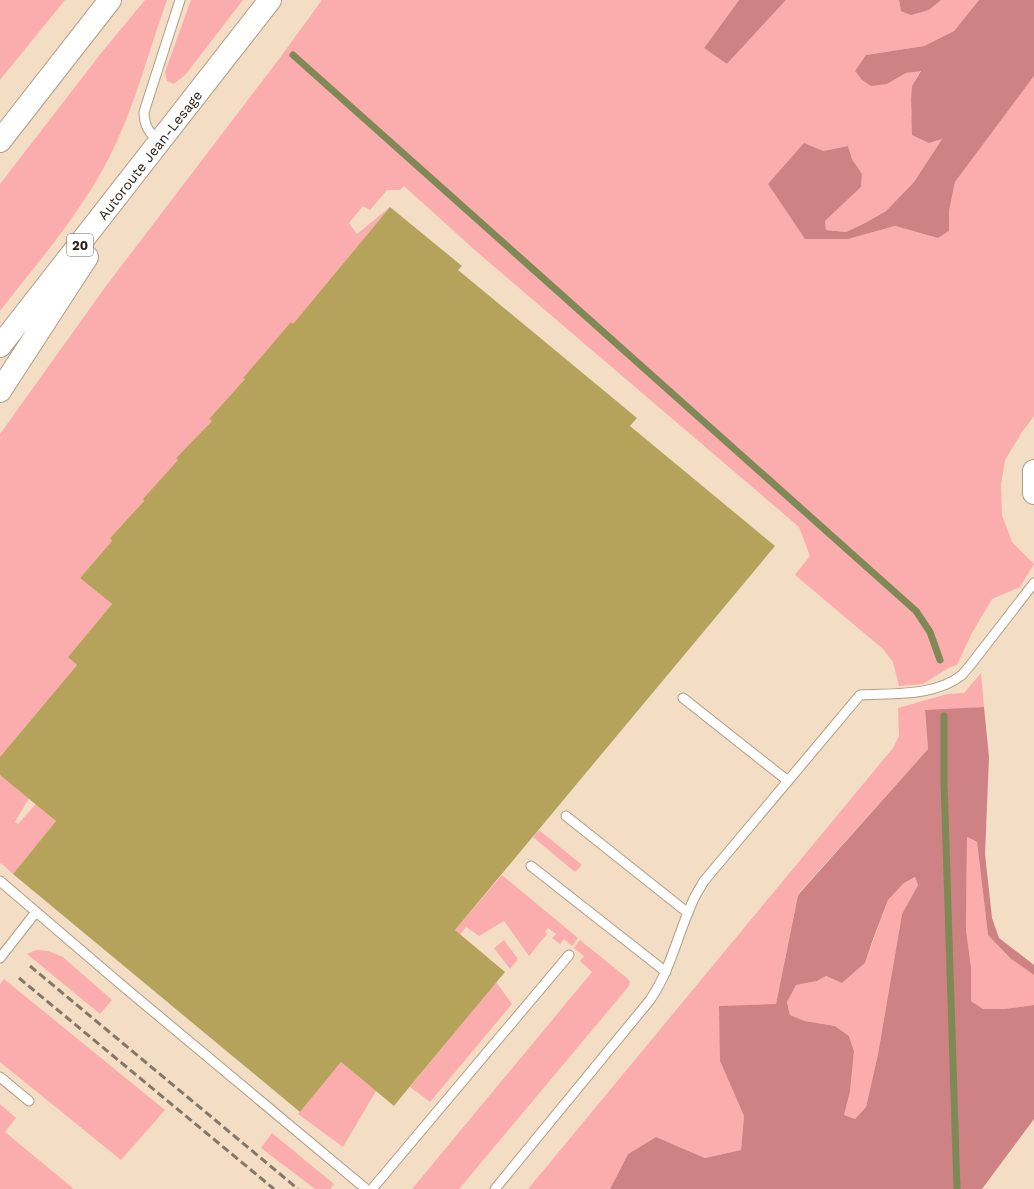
<svg xmlns="http://www.w3.org/2000/svg" width="1034" height="1189" font-family="'Work Sans',sans-serif">
<style>
.green{fill:#fbadae}
.forest{fill:#cf8284;fill-rule:evenodd}
.lines{fill:none;stroke-linecap:round;stroke-linejoin:round}
.stream{stroke:#7f8956;stroke-width:7}
.building{fill:#b6a35b}
.lane-casing{stroke:#b19c86;stroke-width:11}
.secondary-casing{stroke:#b19c86;stroke-width:24}
.highway-casing{stroke:#b19c86;stroke-width:24}
.lane{stroke:#fff;stroke-width:9}
.secondary{stroke:#fff;stroke-width:22}
.highway{stroke:#fff;stroke-width:22}
.rail{stroke:#857767;stroke-width:3;stroke-dasharray:8 4;stroke-linecap:butt}
.labels{text-anchor:middle;stroke-width:4;stroke-linejoin:round;paint-order:stroke}
.shield{fill:#fff;stroke:#69645d;stroke-width:1}
.shield-label{font-size:13px;font-weight:bold;fill:#292118}
.street-label{font-size:14px;fill:#292118;stroke:#fff}
</style>
<rect width="100%" height="100%" fill="#f3ddc5"/>
<path class="green" d="M 0,0 L 65,0 L 0,80 Z
M 145,0 L 167,0 C 150,47 138,95 117,141 C 89,204 42,257 0,311 L 0,184 L 102,52 Z
M 191,0 L 243,0 L 186,74 L 174,84 L 167,81 L 165,72 Z
M 322,0 L 739,0 L 704,48 L 727,64 L 786,0 L 899,0 L 901,11 L 929,10 L 941,0 L 979,0 L 954,31 L 924,46 L 866,55 L 887,84 L 906,73 L 921,70 L 912,86 L 911,116 L 942,139 L 914,182 L 886,211 L 865,223 L 846,232 L 826,230 L 825,221 L 861,187 L 862,174 L 852,159 L 848,146 L 823,151 L 805,239 L 848,239 L 895,226 L 938,238 L 949,231 L 949,211 L 955,182 L 1034,76 L 1034,416 L 1022,432 L 1005,460 L 1001,485 L 1002,515 L 1012,542 L 1034,564 L 1020,587 L 992,599 L 972,633 L 957,665 L 950,667 L 923,684 L 899,686 L 893,662 L 883,649 L 795,575 L 810,556 L 799,527 L 477,252 L 404,186 L 400,190 L 387,190 L 370,210 L 363,206 L 349,223 L 357,234 L 390,207 L 293,324 L 291,323 L 243,378 L 245,379 L 209,419 L 212,421 L 176,458 L 178,460 L 144,501 L 110,538 L 112,541 L 80,578 L 112,604 L 68,657 L 77,665 L 0,757 L 0,434 L 106,286 L 279,59 Z
M 981,673 L 984,707 L 925,711 L 928,749 L 798,894 L 776,1004 L 720,1061 L 744,1116 L 741,1150 L 705,1158 L 656,1137 L 628,1154 L 610,1189 L 528,1189 L 893,748 L 899,736 L 898,708 L 947,694 L 964,693 Z
M 0,775 L 29,798 L 15,822 L 18,824 L 36,804 L 56,821 L 13,874 L 0,862 Z
M 539,830 L 582,865 L 575,872 L 533,837 Z
M 967,837 L 977,842 L 988,935 L 1011,959 L 1034,975 L 1034,1005 L 1004,1009 L 983,1009 L 971,1001 L 971,967 L 966,930 Z
M 502,875 L 578,938 L 572,946 L 564,939 L 560,944 L 552,938 L 556,934 L 548,928 L 545,932 L 547,934 L 529,956 L 504,921 L 479,936 L 466,927 L 460,935 L 455,930 Z
M 915,877 L 918,885 L 902,914 L 878,1054 L 866,1107 L 855,1119 L 844,1115 L 850,1092 L 854,1051 L 849,1036 L 835,1026 L 805,1021 L 790,1015 L 787,1002 L 795,985 L 817,981 L 826,976 L 842,983 L 865,963 L 888,900 L 904,883 Z
M 504,940 L 518,959 L 510,969 L 494,948 Z
M 580,940 L 627,978 L 630,982 L 629,986 L 459,1189 L 412,1189 L 592,972 L 580,961 L 584,956 L 574,948 Z
M 36,950 L 48,951 L 63,957 L 112,1000 L 100,1014 L 27,954 Z
M 4,979 L 165,1110 L 121,1160 L 0,1062 L 0,984 Z
M 496,982 L 512,1004 L 430,1102 L 410,1087 Z
M 341,1062 L 376,1091 L 343,1147 L 298,1114 Z
M 0,1104 L 16,1118 L 5,1132 L 74,1189 L 0,1189 Z
M 272,1133 L 334,1184 L 330,1189 L 315,1189 L 261,1148 Z"/>
<path class="forest" d="M 739,0 L 786,0 L 727,64 L 704,48 Z
M 899,0 L 941,0 L 929,10 L 911,15 L 901,11 Z
M 979,0 L 1034,0 L 1034,76 L 955,182 L 949,211 L 949,231 L 938,238 L 895,226 L 848,239 L 805,239 L 768,184 L 804,143 L 823,151 L 848,146 L 852,159 L 862,174 L 861,187 L 825,221 L 826,230 L 846,232 L 865,223 L 886,211 L 914,182 L 942,139 L 929,143 L 912,135 L 911,99 L 912,86 L 921,71 L 906,73 L 887,84 L 871,86 L 862,80 L 855,71 L 866,55 L 924,46 L 954,31 Z
M 984,707 L 989,757 L 985,854 L 992,918 L 999,938 L 1034,965 L 1034,975 L 1011,959 L 988,935 L 977,842 L 967,837 L 966,930 L 971,967 L 971,1001 L 983,1009 L 1004,1009 L 1034,1005 L 1034,1119 L 982,1189 L 610,1189 L 628,1154 L 656,1137 L 705,1158 L 741,1150 L 744,1116 L 720,1061 L 719,1006 L 776,1004 L 798,895 L 928,749 L 925,710 ZM 915,877 L 918,885 L 902,914 L 878,1054 L 866,1107 L 855,1119 L 844,1115 L 850,1092 L 854,1051 L 849,1036 L 835,1026 L 805,1021 L 790,1015 L 787,1002 L 796,985 L 817,981 L 826,976 L 842,983 L 865,963 L 872,942 L 888,900 L 904,883 Z"/>
<g class="lines">
<path class="stream" d="M 293,55 L 916,611 L 930,632 L 940,660
M 944,716 L 944,782 L 957,1189"/>
</g>
<path class="building" d="M 390,207 L 462,266 L 458,270 L 637,418 L 630,426 L 775,546 L 455,930 L 505,972 L 402,1096 L 394,1106 L 341,1062 L 300,1112 L 13,874 L 56,821 L 0,775 L 0,757 L 77,665 L 68,657 L 112,604 L 80,578 L 112,541 L 110,538 L 144,501 L 143,499 L 178,460 L 176,458 L 212,421 L 209,419 L 245,379 L 243,378 L 291,322 L 293,324 Z"/>
<g class="lines">
<g class="lane-casing">
<path id="lane" d="M 160,143 C 150,133 144,127 144,112 L 180,0
M 683,698 L 788,781
M 566,816 L 688,913
M 531,866 L 666,972
M 0,881 L 124,987 L 366,1189
M 0,958 L 36,912
M 0,1077 L 29,1101
M 372,1189 L 569,955
M 495,1189 L 650,1000 C 671,969 677,936 692,903 C 695,895 700,888 704,881 L 860,695 C 893,693 934,697 962,675 C 965,671 969,667 972,663 L 1034,583"/>
</g>
<g class="secondary-casing">
<path id="secondary" d="M 1034,471 L 1034,493"/>
</g>
<g class="highway-casing">
<path id="highway" d="M 0,141 L 110,0
M 0,346 L 270,0
M 0,391 L 87,257"/>
</g>
<use href="#lane" class="lane"/>
<use href="#secondary" class="secondary"/>
<use href="#highway" class="highway"/>
<path class="rail" d="M 30,966 L 298,1189
M 19,978 L 274,1189"/>
</g>
<g class="labels">
<rect class="shield" x="67" y="234" width="26" height="22" rx="3"/>
<g class="shield-label">
<text x="80" y="250">20</text>
</g>
<g class="street-label">
<text transform="translate(150 155) rotate(-52)" y="5">Autoroute Jean-Lesage</text>
</g>
</g>
</svg>
